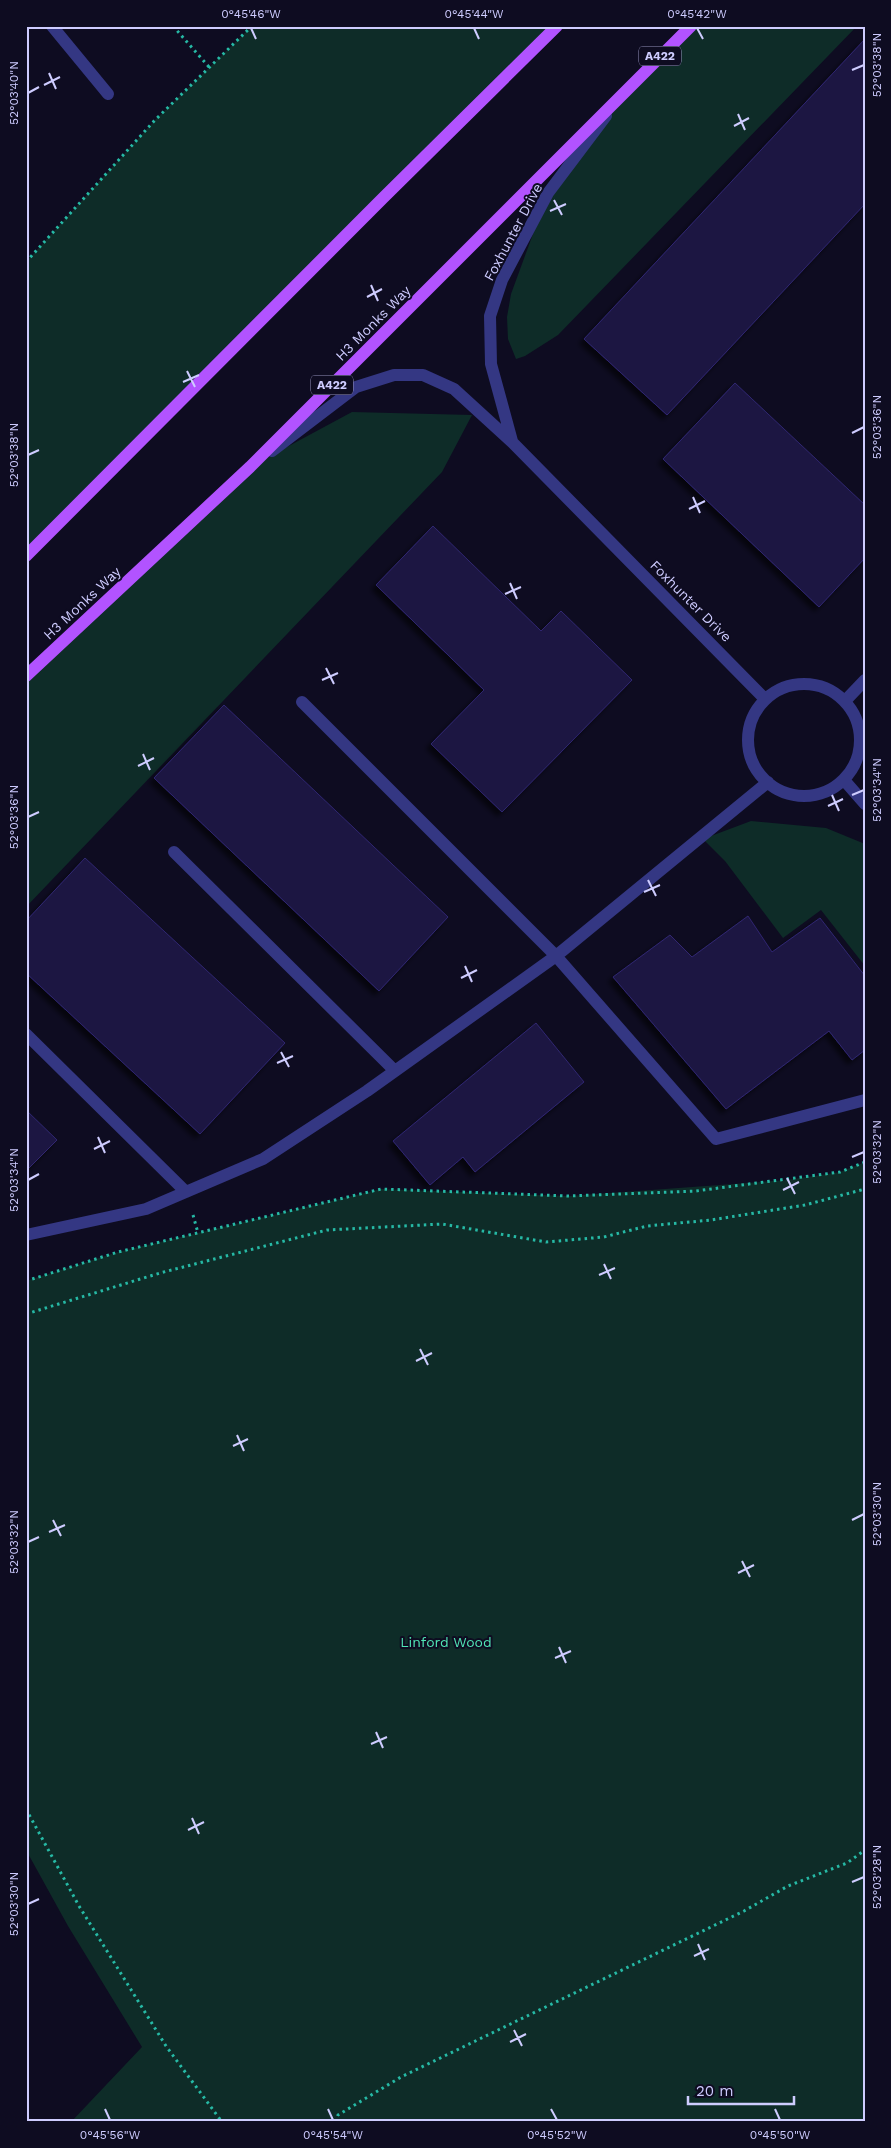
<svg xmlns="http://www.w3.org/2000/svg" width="891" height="2148" font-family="'Work Sans',sans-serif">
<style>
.green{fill:#0e2c28}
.building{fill:#1c1743;stroke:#302771;filter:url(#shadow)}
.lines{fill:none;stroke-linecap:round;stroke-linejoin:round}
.path{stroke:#26b9a5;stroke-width:3;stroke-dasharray:2.5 4;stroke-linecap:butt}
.minor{stroke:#343783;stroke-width:12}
.major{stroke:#b253ff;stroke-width:12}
.ticks{fill:none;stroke:#ceccff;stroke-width:2}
.labels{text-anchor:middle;stroke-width:4;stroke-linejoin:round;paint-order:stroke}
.shield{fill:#0e0c21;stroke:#9492bc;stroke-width:1}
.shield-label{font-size:12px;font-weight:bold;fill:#ceccff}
.street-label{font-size:14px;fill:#ceccff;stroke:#0e0c21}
.park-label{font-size:14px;fill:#51e6b6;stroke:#0e0c21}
.neatline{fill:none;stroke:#ceccff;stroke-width:2}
.ticks-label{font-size:12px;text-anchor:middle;fill:#ceccff}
</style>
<defs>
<filter id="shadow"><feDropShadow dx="-4.5" dy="4.5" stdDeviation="2.5" flood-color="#0009"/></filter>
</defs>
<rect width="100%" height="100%" fill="#0e0c21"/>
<path class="green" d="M 252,26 L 557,26 L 26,556 L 26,262 L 155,120 Z
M 691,26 L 857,26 L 558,335 L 525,356 L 516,359 L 508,339 L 507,317 L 511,294 L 548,193 L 629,87 Z
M 352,412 L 472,415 L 442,472 L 26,907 L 26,676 L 250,467 Z
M 751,821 L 826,828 L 865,844 L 865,966 L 821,910 L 783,938 L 725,861 L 703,839 Z
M 865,1162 L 865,2122 L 71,2122 L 142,2047 L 68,1926 L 26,1850 L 26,1281 L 118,1252 L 381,1189 L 569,1196 L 787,1180 L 840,1172 Z"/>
<path class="building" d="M 865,39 L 865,204 L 667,415 L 584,339 Z
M 735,383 L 865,505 L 865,558 L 819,607 L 663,459 Z
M 433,526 L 541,631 L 561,611 L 632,680 L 502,812 L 431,744 L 484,690 L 376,585 Z
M 224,705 L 448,917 L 379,991 L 154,778 Z
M 85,858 L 285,1043 L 200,1134 L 26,973 L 26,921 Z
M 748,916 L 772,952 L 820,918 L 865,976 L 865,1050 L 852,1060 L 829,1031 L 726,1109 L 613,977 L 670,935 L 692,957 Z
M 536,1023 L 584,1082 L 475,1172 L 463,1157 L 430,1185 L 393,1141 Z
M 26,1110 L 57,1140 L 26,1171 Z"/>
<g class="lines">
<path class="path" d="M 173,26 L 209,67
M 26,262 L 155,120 L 252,26
M 193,1215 L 198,1233
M 26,1281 L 118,1252 L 381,1189 L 569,1196 L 696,1191 L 840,1172 L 865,1162
M 26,1314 L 160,1273 L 327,1230 L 442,1224 L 546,1242 L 604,1237 L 647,1226 L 711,1220 L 805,1205 L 865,1189
M 26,1809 L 79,1906 L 166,2046 L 222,2122
M 335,2122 L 338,2115 L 401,2077 L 744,1911 L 788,1886 L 847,1863 L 865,1850"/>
<path class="minor" d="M 52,26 L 108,94
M 512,441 L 491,364 L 490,316 L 502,280 L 548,193 L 606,116
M 272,451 L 356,387 L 394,375 L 423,375 L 454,389 L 512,442 L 764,698
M748 740a56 56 0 1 1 112 0a56 56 0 1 1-112 0Z
M 845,701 L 865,680
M 302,702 L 556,956 L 716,1139 L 865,1100
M 844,780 L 865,804
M 174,852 L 395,1071
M 26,1034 L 186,1192
M 26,1235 L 146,1209 L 263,1159 L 367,1091 L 556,956 L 768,782"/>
<path class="major" d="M 26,556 L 383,198 L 557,26
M 26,676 L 250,467 L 691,26"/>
</g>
<path class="ticks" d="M 251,28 L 256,39M 474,28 L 479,39M 697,28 L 703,39M 852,70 L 864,65M 49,73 L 56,89M 44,85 L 60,77M 28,93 L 39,87M 738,114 L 745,130M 734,126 L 749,118M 554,200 L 562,215M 550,211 L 566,204M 371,285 L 378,301M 367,297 L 382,289M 187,371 L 195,387M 183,382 L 199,375M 852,433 L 864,427M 28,455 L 39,450M 693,497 L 700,513M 689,509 L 705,501M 510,583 L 517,599M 505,594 L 521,587M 326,668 L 334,684M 322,680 L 338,673M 143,754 L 150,770M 138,766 L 154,758M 832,795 L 839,811M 852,795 L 864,790M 828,806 L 843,799M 28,817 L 39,812M 648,880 L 656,896M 644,892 L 660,885M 465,966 L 472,982M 461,978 L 477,970M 281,1052 L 289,1067M 277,1063 L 293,1056M 98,1137 L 105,1153M 94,1149 L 110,1141M 852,1157 L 864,1152M 787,1178 L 795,1194M 28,1180 L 39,1174M 783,1190 L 799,1182M 604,1264 L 611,1279M 599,1275 L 615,1268M 420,1349 L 428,1365M 416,1361 L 432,1353M 237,1435 L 244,1451M 233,1446 L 248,1439M 53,1520 L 61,1536M 852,1520 L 864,1514M 49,1532 L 65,1525M 28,1542 L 39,1537M 742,1561 L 750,1577M 738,1573 L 754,1565M 559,1647 L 566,1663M 555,1658 L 571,1651M 376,1732 L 383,1748M 371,1744 L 387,1737M 192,1818 L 199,1834M 188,1830 L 204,1822M 852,1882 L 864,1877M 28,1904 L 39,1899M 698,1944 L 705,1960M 694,1956 L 709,1949M 514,2030 L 522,2046M 510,2042 L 526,2034M 105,2109 L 110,2120M 328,2109 L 333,2120M 551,2109 L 557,2120M 775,2109 L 780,2120"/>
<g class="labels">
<g class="shield">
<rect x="639" y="46.5" width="42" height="19" rx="4"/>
<rect x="311" y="375.5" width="42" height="19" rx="4"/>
</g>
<g class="shield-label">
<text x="660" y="60">A422</text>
<text x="332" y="389">A422</text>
</g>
<g class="street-label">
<text transform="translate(513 232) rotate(-62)" y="5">Foxhunter Drive</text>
<text transform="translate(373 323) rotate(-45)" y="5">H3 Monks Way</text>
<text transform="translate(691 601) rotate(45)" y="5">Foxhunter Drive</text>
<text transform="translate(82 603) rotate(-43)" y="5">H3 Monks Way</text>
</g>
<g class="park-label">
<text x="446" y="1647">Linford Wood</text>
</g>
</g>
<rect width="891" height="2148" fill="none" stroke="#0e0c21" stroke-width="55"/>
<path d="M688 2096v8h106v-8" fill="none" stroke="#ceccff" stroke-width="2.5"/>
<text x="696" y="2096" font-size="15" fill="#ceccff" stroke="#0e0c21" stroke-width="4" paint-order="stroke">20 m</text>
<rect x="28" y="28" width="836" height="2092" class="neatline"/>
<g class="ticks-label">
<text x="251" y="18">0°45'46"W</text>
<text x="474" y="18">0°45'44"W</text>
<text x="697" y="18">0°45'42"W</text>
<text transform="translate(877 65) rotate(-90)" y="4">52°03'38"N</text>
<text transform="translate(14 93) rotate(-90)" y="4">52°03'40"N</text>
<text transform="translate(877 427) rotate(-90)" y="4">52°03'36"N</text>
<text transform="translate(14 455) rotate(-90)" y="4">52°03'38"N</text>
<text transform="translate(877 790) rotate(-90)" y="4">52°03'34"N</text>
<text transform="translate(14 817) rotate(-90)" y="4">52°03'36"N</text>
<text transform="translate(877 1152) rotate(-90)" y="4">52°03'32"N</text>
<text transform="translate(14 1180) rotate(-90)" y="4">52°03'34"N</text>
<text transform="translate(877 1514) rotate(-90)" y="4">52°03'30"N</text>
<text transform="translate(14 1542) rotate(-90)" y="4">52°03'32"N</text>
<text transform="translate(877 1877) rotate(-90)" y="4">52°03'28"N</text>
<text transform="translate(14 1904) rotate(-90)" y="4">52°03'30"N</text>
<text x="110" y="2139">0°45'56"W</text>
<text x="333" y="2139">0°45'54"W</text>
<text x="557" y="2139">0°45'52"W</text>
<text x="780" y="2139">0°45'50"W</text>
</g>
</svg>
